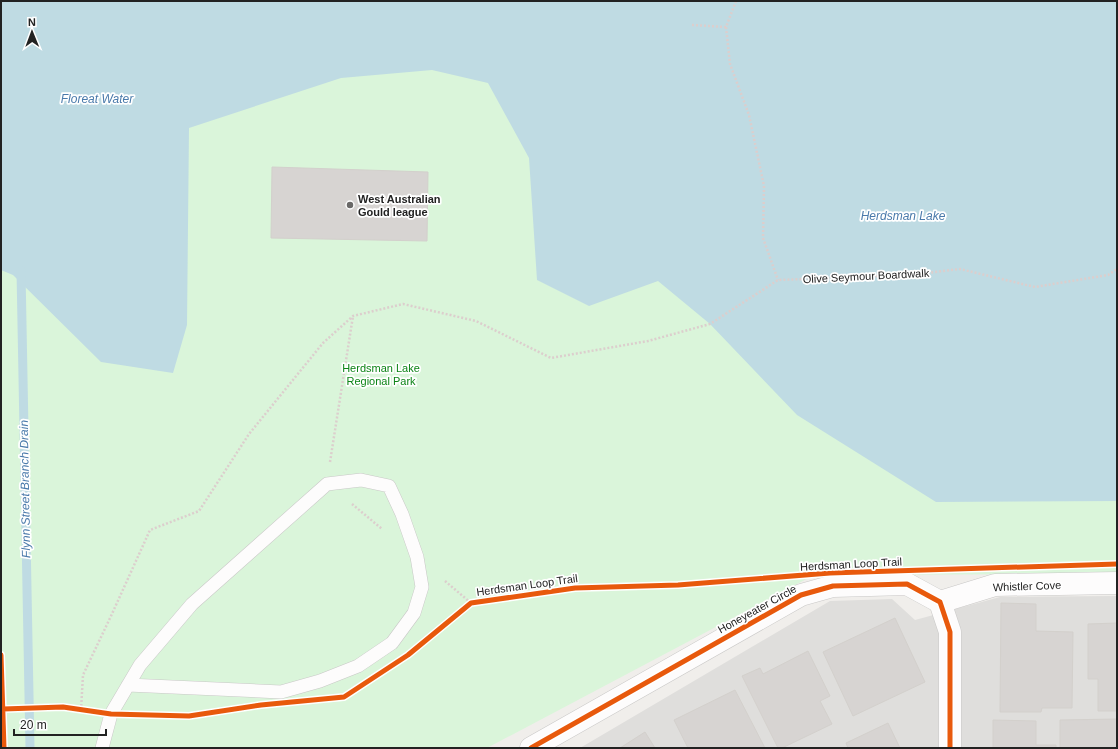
<svg xmlns="http://www.w3.org/2000/svg" width="1118" height="749" font-family="Helvetica,sans-serif">
<style>
.residential{fill:#dfdedc}
.park{fill:#daf5da}
.water{fill:#bfdbe3}
.lines{fill:none;stroke-linecap:round;stroke-linejoin:round}
.stream{stroke:#bfdbe3;stroke-width:9}
.building{fill:#d7d4d2;stroke:#d3d0cc}
.lane-casing{stroke:#c9c8c7;stroke-width:14}
.street-casing{stroke:#c9c8c7;stroke-width:23}
.path{stroke:#dccecd;stroke-width:2.5;stroke-dasharray:2 2;stroke-linecap:butt}
.lane{stroke:#fdfcfc;stroke-width:13}
.street{stroke:#fdfcfc;stroke-width:22}
.cycleway-casing{stroke:#fff;stroke-width:8}
.cycleway{stroke:#e8590c;stroke-width:5}
.poi-dot{fill:#6a6968;stroke:#fff;stroke-width:1.5}
.labels{text-anchor:middle;stroke-width:3.5;stroke-linejoin:round;paint-order:stroke}
.poi-label{font-size:11px;font-weight:bold;fill:#222;stroke:#fff;text-anchor:start}
.street-label{font-size:11px;fill:#222;stroke:#fff}
.park-label{font-size:11px;fill:#0c8416;stroke:#fff}
.water-label{font-size:12px;font-style:italic;fill:#4a7aab;stroke:#fff}
</style>
<rect width="100%" height="100%" fill="#f0eeeb"/>
<path class="residential" d="M 1117,596 L 1117,748 L 580,748 L 830,601 L 892,599 L 915,620 L 1000,597 Z"/>
<path class="park" d="M 1,1 L 1117,1 L 1117,574 L 814,575 L 487,748 L 1,748 Z"/>
<path class="water" d="M 1,1 L 1117,1 L 1117,501 L 936,502 L 797,415 L 710,324 L 658,281 L 589,306 L 537,280 L 529,158 L 488,83 L 432,70 L 341,78 L 189,128 L 187,325 L 173,373 L 101,362 L 13,275 L 1,270 Z"/>
<g class="lines">
<path class="stream" d="M 21,271 L 30,748"/>
</g>
<path class="building" d="M 272,167 L 428,172 L 427,241 L 271,238 Z
M 1001,603 L 1036,604 L 1036,631 L 1073,632 L 1072,708 L 1042,708 L 1041,712 L 1000,712 Z
M 895,618 L 925,682 L 853,716 L 823,652 Z
M 1117,623 L 1117,711 L 1098,711 L 1098,679 L 1088,679 L 1088,624 Z
M 808,651 L 830,696 L 820,701 L 832,724 L 782,748 L 778,748 L 742,676 L 760,668 L 763,674 Z
M 735,690 L 765,748 L 688,748 L 674,720 Z
M 1117,719 L 1117,748 L 1060,748 L 1060,720 Z
M 993,720 L 1036,721 L 1036,745 L 1056,745 L 1056,748 L 993,748 Z
M 888,723 L 900,748 L 848,748 L 846,743 Z
M 645,732 L 655,748 L 620,748 Z"/>
<g class="lines">
<g class="lane-casing">
<path id="lane" d="M 102,748 L 111,714 L 140,665 L 192,604 L 327,484 L 361,480 L 389,486 L 402,514 L 417,557 L 422,587 L 414,613 L 392,643 L 358,666 L 320,681 L 281,692 L 128,685"/>
</g>
<g class="street-casing">
<path id="street" d="M 940,602 L 995,585 L 1117,583
M 531,748 L 801,595 L 833,586 L 907,584 L 940,602 L 950,632 L 950,748"/>
</g>
<path class="path" d="M 736,1 L 726,27 L 730,64 L 749,115 L 764,186 L 763,238 L 778,280
M 692,25 L 726,27
M 330,462 L 353,316
M 352,504 L 382,529
M 445,581 L 471,603
M 81,710 L 83,675 L 111,616 L 150,530 L 199,511 L 249,434 L 323,343 L 353,316 L 403,304 L 476,321 L 551,358 L 648,341 L 710,324 L 778,280 L 911,275 L 960,269 L 1035,287 L 1108,275 L 1117,269"/>
<use href="#lane" class="lane"/>
<use href="#street" class="street"/>
<g class="cycleway-casing">
<path id="cycleway" d="M 1,655 L 4,748
M 3,709 L 63,707 L 111,714 L 189,716 L 261,705 L 344,697 L 408,655 L 471,603 L 575,588 L 678,585 L 830,573 L 1117,564
M 531,748 L 801,595 L 833,586 L 907,584 L 940,602 L 950,632 L 950,748"/>
</g>
<use href="#cycleway" class="cycleway"/>
</g>
<circle class="poi-dot" cx="350" cy="205" r="4"/>
<g class="labels">
<g class="poi-label">
<text x="358" y="203">West Australian<tspan x="358" dy="13">Gould league</tspan></text>
</g>
<g class="street-label">
<text transform="translate(866 276) rotate(-3)" y="4">Olive Seymour Boardwalk</text>
<text transform="translate(851 564) rotate(-3)" y="4">Herdsman Loop Trail</text>
<text transform="translate(527 585) rotate(-8)" y="4">Herdsman Loop Trail</text>
<text transform="translate(1027 586) rotate(-2)" y="4">Whistler Cove</text>
<text transform="translate(757 609) rotate(-29)" y="4">Honeyeater Circle</text>
</g>
<g class="park-label">
<text x="381" y="372">Herdsman Lake<tspan x="381" dy="13">Regional Park</tspan></text>
</g>
<g class="water-label">
<text x="97" y="103">Floreat Water</text>
<text x="903" y="220">Herdsman Lake</text>
<text transform="translate(25 489) rotate(-91)" y="4">Flynn Street Branch Drain</text>
</g>
</g>
<rect width="1118" height="749" fill="none" stroke="#222222" stroke-width="4"/>
<g transform="translate(32 32) rotate(359)" stroke="#ffffff" stroke-width="3" paint-order="stroke">
<path d="M0-3L7 15L0 10L-7 15Z" fill="#222222"/>
<text y="-6" font-size="11" font-weight="bold" text-anchor="middle" fill="#222222">N</text>
</g>
<path d="M14 729v6h92v-6" fill="none" stroke="#222222" stroke-width="2"/>
<text x="20" y="729" font-size="12" fill="#222222" stroke="#ffffff" stroke-width="3" paint-order="stroke">20 m</text>
</svg>
